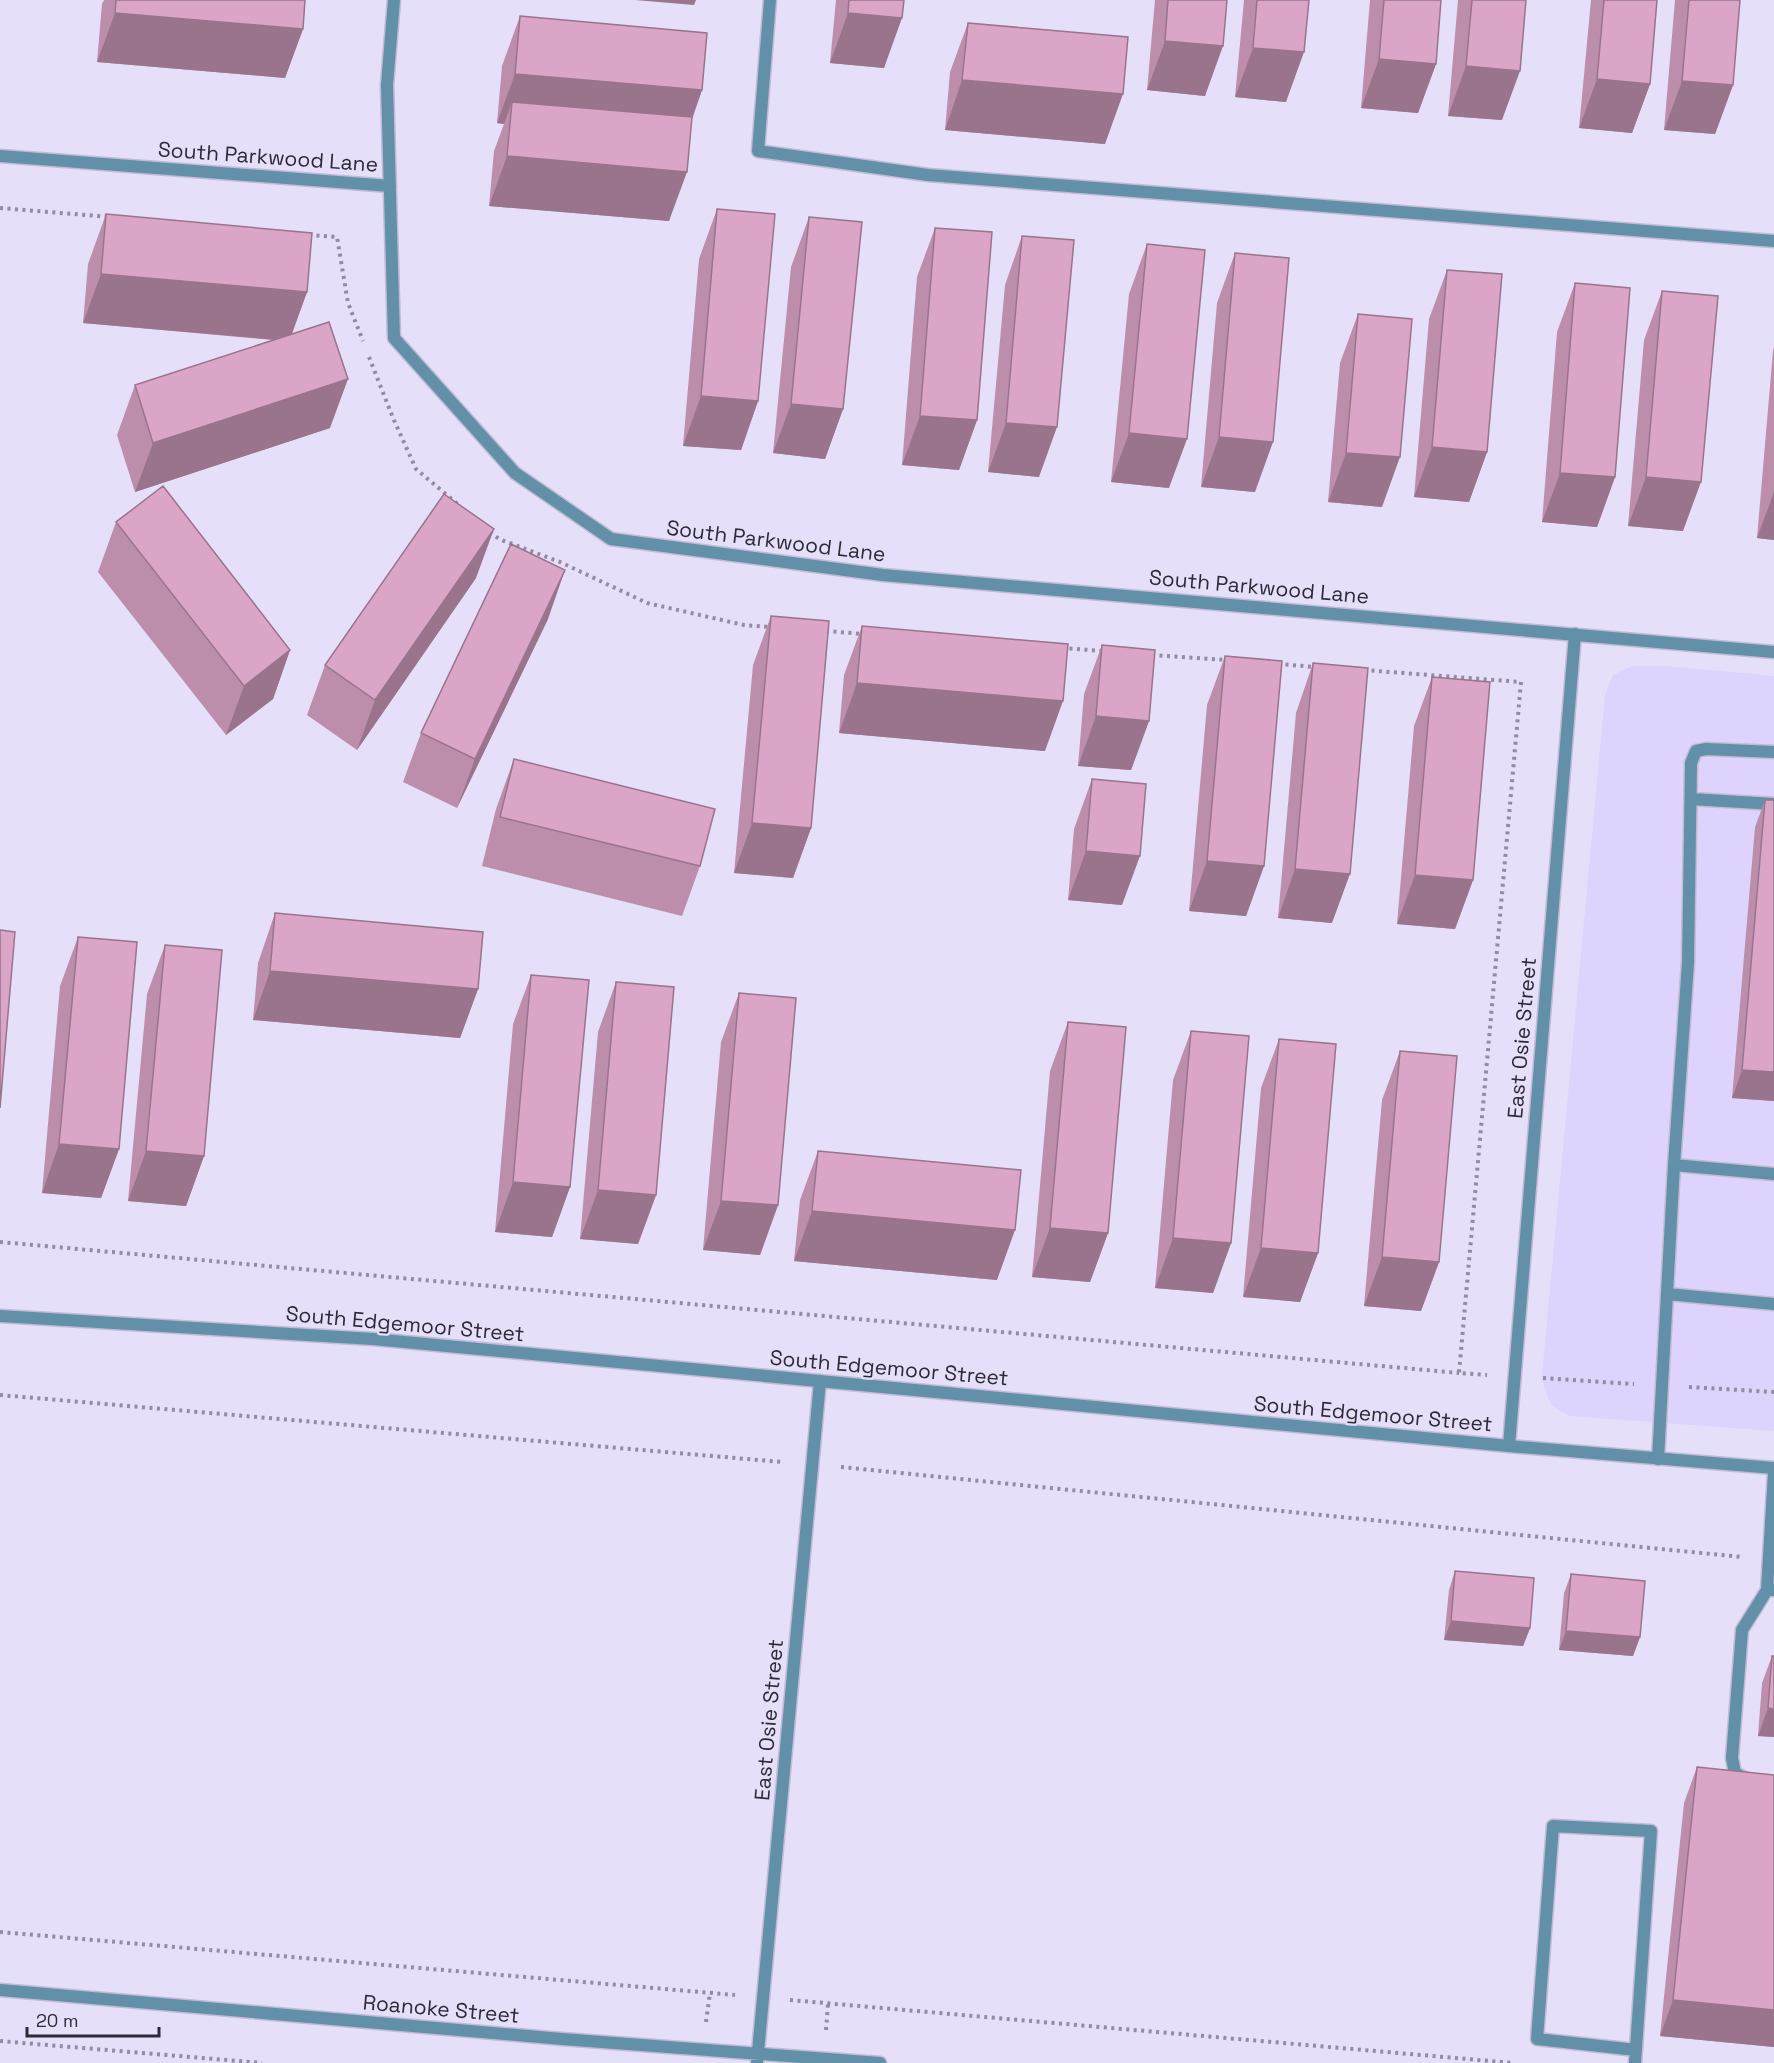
<svg xmlns="http://www.w3.org/2000/svg" width="1774" height="2063" font-family="'Space Grotesk',sans-serif">
<style>
.built{fill:#ddd3fc}
.lines{fill:none;stroke-linecap:round;stroke-linejoin:round}
.service-casing{stroke:#c1bbd3;stroke-width:15}
.minor-casing{stroke:#c1bbd3;stroke-width:15}
.tertiary-casing{stroke:#c1bbd3;stroke-width:15}
.path{stroke:#918ca0;stroke-width:4;stroke-dasharray:3 4.5;stroke-linecap:butt}
.service{stroke:#6390a9;stroke-width:12}
.minor{stroke:#6390a9;stroke-width:12}
.tertiary{stroke:#6390a9;stroke-width:12}
.wall{fill:#bc8eac}
.shaded-wall{fill:#99748c}
.building{fill:#dba5c8;stroke:#99748c;stroke-width:1.5}
.labels{text-anchor:middle;stroke-width:4.5;stroke-linejoin:round;paint-order:stroke}
.street-label{font-size:21px;fill:#2d2936;stroke:#e6dffa}
</style>
<rect width="100%" height="100%" fill="#e6dffa"/>
<path class="built" d="M 1632,666 L 1666,666 L 1774,676 L 1774,1431 L 1570,1416 L 1552,1406 L 1544,1388 L 1542,1375 L 1605,695 L 1613,675 Z"/>
<g class="lines">
<g class="service-casing">
<path id="service" d="M 770,0 L 758,151 L 928,175 L 1774,241
M 1691,799 L 1774,804
M 1674,1165 L 1688,963 L 1691,763 L 1696,751 L 1706,749 L 1774,752
M 1667,1294 L 1774,1304
M 1658,1459 L 1674,1165 L 1774,1174
M 1767,1590 L 1742,1630 L 1732,1758 L 1735,1773 L 1752,1782 L 1774,1784
M 1773,1590 L 1767,1590 L 1774,1473
M 1635,2063 L 1651,1831 L 1553,1826 L 1537,2039 L 1636,2050"/>
</g>
<g class="minor-casing">
<path id="minor" d="M 394,0 L 387,85 L 394,338 L 515,473 L 611,539 L 883,575 L 1774,652
M 0,156 L 390,186
M 1509,1446 L 1575,634
M 0,1990 L 562,2039 L 880,2063
M 757,2063 L 820,1381"/>
</g>
<g class="tertiary-casing">
<path id="tertiary" d="M 0,1316 L 373,1339 L 1509,1446 L 1774,1468"/>
</g>
<path class="path" d="M 0,208 L 110,217
M 309,235 L 337,237 L 348,303 L 363,341
M 369,357 L 393,418 L 416,469 L 460,506
M 490,532 L 499,539 L 560,562 L 647,603 L 744,625 L 770,627
M 826,631 L 863,634
M 1062,648 L 1103,651
M 1152,655 L 1228,660
M 1278,664 L 1315,667
M 1364,670 L 1521,682 L 1459,1373 L 1487,1375
M 0,1242 L 1459,1373
M 1543,1378 L 1634,1384
M 1689,1387 L 1774,1392
M 0,1395 L 782,1462
M 841,1467 L 1741,1557
M 0,1932 L 735,1995
M 790,2000 L 1513,2063
M 706,2022 L 710,1993
M 826,2030 L 828,2004
M 0,2041 L 262,2063"/>
<use href="#service" class="service"/>
<use href="#minor" class="minor"/>
<use href="#tertiary" class="tertiary"/>
</g>
<path class="wall" d="M 104,0 L 305,0 L 303,29 L 285,78 L 97,62 L 102,4 Z
M 836,0 L 904,0 L 884,68 L 830,63 Z
M 1155,0 L 1227,0 L 1205,96 L 1147,90 Z
M 1244,0 L 1309,0 L 1286,102 L 1235,97 Z
M 1370,0 L 1441,0 L 1436,64 L 1418,113 L 1361,108 Z
M 1458,0 L 1526,0 L 1502,120 L 1448,116 Z
M 1591,0 L 1657,0 L 1650,84 L 1632,133 L 1579,128 Z
M 1675,0 L 1740,0 L 1733,85 L 1715,134 L 1664,130 Z
M 520,16 L 702,90 L 692,120 L 669,221 L 489,206 L 494,151 L 504,124 L 497,123 L 502,66 Z
M 968,23 L 1105,144 L 945,130 L 950,72 Z
M 717,209 L 758,401 L 741,450 L 683,446 L 699,259 Z
M 106,214 L 307,292 L 292,334 L 330,428 L 135,492 L 117,435 L 135,385 L 273,340 L 83,323 L 88,264 Z
M 809,217 L 843,409 L 825,459 L 773,453 L 791,267 Z
M 935,228 L 977,420 L 959,470 L 902,465 L 917,277 Z
M 1022,236 L 1039,477 L 988,472 L 1005,285 Z
M 1147,244 L 1169,488 L 1111,482 L 1129,294 Z
M 1235,253 L 1255,492 L 1201,487 L 1217,303 Z
M 1447,270 L 1487,452 L 1469,502 L 1414,497 L 1429,319 Z
M 1575,283 L 1615,477 L 1597,527 L 1542,522 L 1557,332 Z
M 1662,291 L 1683,531 L 1628,526 L 1644,340 Z
M 1358,314 L 1382,507 L 1328,502 L 1340,363 Z
M 1774,347 L 1774,540 L 1757,538 L 1773,351 Z
M 116,522 L 290,650 L 273,699 L 226,735 L 98,572 Z
M 476,578 L 357,750 L 307,715 L 325,665 Z
M 771,616 L 811,828 L 793,878 L 734,873 L 753,665 Z
M 548,619 L 457,808 L 403,782 L 421,733 Z
M 862,626 L 1045,751 L 839,733 L 844,675 Z
M 1102,645 L 1149,721 L 1131,770 L 1078,766 L 1084,694 Z
M 1225,656 L 1264,866 L 1246,916 L 1189,911 L 1207,705 Z
M 1313,663 L 1332,923 L 1278,918 L 1296,713 Z
M 1432,677 L 1473,880 L 1455,929 L 1397,924 L 1414,726 Z
M 514,759 L 700,866 L 682,916 L 482,866 L 496,809 Z
M 1092,779 L 1122,905 L 1068,900 L 1074,829 Z
M 1765,800 L 1774,1101 L 1732,1098 L 1755,827 Z
M 275,913 L 478,989 L 460,1038 L 253,1020 L 258,963 Z
M 78,937 L 119,1149 L 101,1198 L 42,1193 L 60,986 Z
M 165,945 L 204,1156 L 186,1206 L 128,1201 L 147,994 Z
M 531,975 L 570,1187 L 552,1237 L 495,1232 L 513,1024 Z
M 616,982 L 656,1195 L 638,1244 L 580,1239 L 598,1032 Z
M 739,993 L 778,1205 L 760,1255 L 703,1250 L 721,1042 Z
M 1068,1022 L 1108,1233 L 1090,1282 L 1032,1277 L 1050,1071 Z
M 1191,1031 L 1231,1243 L 1213,1293 L 1155,1288 L 1173,1080 Z
M 1279,1039 L 1318,1253 L 1300,1302 L 1243,1297 L 1261,1088 Z
M 1400,1051 L 1439,1262 L 1421,1311 L 1364,1306 L 1382,1100 Z
M 818,1151 L 997,1280 L 794,1261 L 800,1200 Z
M 1455,1571 L 1530,1628 L 1523,1646 L 1444,1640 L 1449,1590 Z
M 1571,1574 L 1640,1637 L 1633,1656 L 1559,1650 L 1564,1593 Z
M 1772,1656 L 1774,1656 L 1774,1737 L 1758,1736 L 1762,1683 Z
M 1697,1767 L 1774,1775 L 1774,2047 L 1660,2036 L 1684,1803 Z"/>
<path class="shaded-wall" d="M 635,0 L 696,0 L 694,5 Z
M 115,13 L 303,29 L 285,78 L 97,62 Z
M 848,13 L 902,18 L 884,68 L 830,63 Z
M 1165,41 L 1223,46 L 1205,96 L 1147,90 Z
M 1253,48 L 1304,52 L 1286,102 L 1235,97 Z
M 1379,59 L 1436,64 L 1418,113 L 1361,108 Z
M 1466,66 L 1520,71 L 1502,120 L 1448,116 Z
M 515,74 L 702,90 L 684,140 L 512,102 L 504,124 L 497,123 Z
M 1597,79 L 1650,84 L 1632,133 L 1579,128 Z
M 962,80 L 1123,94 L 1105,144 L 945,130 Z
M 1682,81 L 1733,85 L 1715,134 L 1664,130 Z
M 507,156 L 687,172 L 669,221 L 489,206 Z
M 101,274 L 307,292 L 289,341 L 83,323 Z
M 348,379 L 330,428 L 135,492 L 153,443 Z
M 701,396 L 758,401 L 741,450 L 683,446 Z
M 791,404 L 843,409 L 825,459 L 773,453 Z
M 920,416 L 977,420 L 959,470 L 902,465 Z
M 1006,423 L 1057,427 L 1039,477 L 988,472 Z
M 1129,433 L 1187,439 L 1169,488 L 1111,482 Z
M 1219,437 L 1273,442 L 1255,492 L 1201,487 Z
M 1432,447 L 1487,452 L 1469,502 L 1414,497 Z
M 1346,453 L 1400,457 L 1382,507 L 1328,502 Z
M 1560,473 L 1615,477 L 1597,527 L 1542,522 Z
M 1646,477 L 1701,482 L 1683,531 L 1628,526 Z
M 1774,492 L 1774,540 L 1757,538 Z
M 494,529 L 476,578 L 357,750 L 375,700 Z
M 565,570 L 548,619 L 457,808 L 475,759 Z
M 290,650 L 273,699 L 226,735 L 244,686 Z
M 857,683 L 1063,701 L 1045,751 L 839,733 Z
M 1096,716 L 1149,721 L 1131,770 L 1078,766 Z
M 752,823 L 811,828 L 793,878 L 734,873 Z
M 1086,851 L 1140,856 L 1122,905 L 1068,900 Z
M 1207,861 L 1264,866 L 1246,916 L 1189,911 Z
M 1295,869 L 1350,874 L 1332,923 L 1278,918 Z
M 1415,875 L 1473,880 L 1455,929 L 1397,924 Z
M 270,971 L 478,989 L 460,1038 L 253,1020 Z
M 1742,1070 L 1774,1072 L 1774,1101 L 1732,1098 Z
M 59,1144 L 119,1149 L 101,1198 L 42,1193 Z
M 146,1151 L 204,1156 L 186,1206 L 128,1201 Z
M 513,1182 L 570,1187 L 552,1237 L 495,1232 Z
M 598,1190 L 656,1195 L 638,1244 L 580,1239 Z
M 721,1201 L 778,1205 L 760,1255 L 703,1250 Z
M 812,1211 L 1015,1230 L 997,1280 L 794,1261 Z
M 1050,1228 L 1108,1233 L 1090,1282 L 1032,1277 Z
M 1173,1238 L 1231,1243 L 1213,1293 L 1155,1288 Z
M 1261,1248 L 1318,1253 L 1300,1302 L 1243,1297 Z
M 1382,1257 L 1439,1262 L 1421,1311 L 1364,1306 Z
M 1451,1621 L 1530,1628 L 1523,1646 L 1444,1640 Z
M 1566,1631 L 1640,1637 L 1633,1656 L 1559,1650 Z
M 1768,1708 L 1774,1709 L 1774,1737 L 1758,1736 Z
M 1673,2000 L 1774,2010 L 1774,2047 L 1660,2036 Z"/>
<path class="building" d="M 116,0 L 305,0 L 303,29 L 115,13 Z
M 849,0 L 904,0 L 902,18 L 848,13 Z
M 1168,0 L 1227,0 L 1223,46 L 1165,41 Z
M 1257,0 L 1309,0 L 1304,52 L 1253,48 Z
M 1384,0 L 1441,0 L 1436,64 L 1379,59 Z
M 1472,0 L 1526,0 L 1520,71 L 1466,66 Z
M 1604,0 L 1657,0 L 1650,84 L 1597,79 Z
M 1689,0 L 1740,0 L 1733,85 L 1682,81 Z
M 520,16 L 707,33 L 702,90 L 515,74 Z
M 968,23 L 1128,37 L 1123,94 L 962,80 Z
M 512,102 L 692,117 L 687,172 L 507,156 Z
M 717,209 L 775,214 L 758,401 L 701,396 Z
M 106,214 L 312,233 L 307,292 L 101,274 Z
M 809,217 L 862,222 L 843,409 L 791,404 Z
M 935,228 L 992,232 L 977,420 L 920,416 Z
M 1022,236 L 1074,240 L 1057,427 L 1006,423 Z
M 1147,244 L 1205,250 L 1187,439 L 1129,433 Z
M 1235,253 L 1289,258 L 1273,442 L 1219,437 Z
M 1447,270 L 1502,274 L 1487,452 L 1432,447 Z
M 1575,283 L 1630,288 L 1615,477 L 1560,473 Z
M 1662,291 L 1718,296 L 1701,482 L 1646,477 Z
M 1358,314 L 1412,319 L 1400,457 L 1346,453 Z
M 329,322 L 348,379 L 153,443 L 135,385 Z
M 163,486 L 290,650 L 244,686 L 116,522 Z
M 444,494 L 494,529 L 375,700 L 325,665 Z
M 511,544 L 565,570 L 475,759 L 421,733 Z
M 771,616 L 829,621 L 811,828 L 752,823 Z
M 862,626 L 1068,644 L 1063,701 L 857,683 Z
M 1102,645 L 1155,650 L 1149,721 L 1096,716 Z
M 1225,656 L 1282,661 L 1264,866 L 1207,861 Z
M 1313,663 L 1368,668 L 1350,874 L 1295,869 Z
M 1432,677 L 1490,682 L 1473,880 L 1415,875 Z
M 514,759 L 715,809 L 700,866 L 500,817 Z
M 1092,779 L 1146,784 L 1140,856 L 1086,851 Z
M 1765,800 L 1774,800 L 1774,1072 L 1742,1070 Z
M 275,913 L 483,932 L 478,989 L 270,971 Z
M 0,930 L 15,932 L 0,1108 Z
M 78,937 L 137,942 L 119,1149 L 59,1144 Z
M 165,945 L 222,950 L 204,1156 L 146,1151 Z
M 531,975 L 589,980 L 570,1187 L 513,1182 Z
M 616,982 L 674,987 L 656,1195 L 598,1190 Z
M 739,993 L 796,998 L 778,1205 L 721,1201 Z
M 1068,1022 L 1126,1027 L 1108,1233 L 1050,1228 Z
M 1191,1031 L 1249,1036 L 1231,1243 L 1173,1238 Z
M 1279,1039 L 1336,1044 L 1318,1253 L 1261,1248 Z
M 1400,1051 L 1457,1056 L 1439,1262 L 1382,1257 Z
M 818,1151 L 1021,1170 L 1015,1230 L 812,1211 Z
M 1455,1571 L 1534,1578 L 1530,1628 L 1451,1621 Z
M 1571,1574 L 1645,1581 L 1640,1637 L 1566,1631 Z
M 1772,1656 L 1774,1656 L 1774,1709 L 1768,1708 Z
M 1697,1767 L 1774,1775 L 1774,2010 L 1673,2000 Z"/>
<g class="labels">
<g class="street-label">
<text transform="translate(268 157) rotate(4)" y="7">South Parkwood Lane</text>
<text transform="translate(776 541) rotate(7)" y="7">South Parkwood Lane</text>
<text transform="translate(1259 587) rotate(5)" y="7">South Parkwood Lane</text>
<text transform="translate(1522 1038) rotate(-85)" y="7">East Osie Street</text>
<text transform="translate(405 1324) rotate(5)" y="7">South Edgemoor Street</text>
<text transform="translate(889 1368) rotate(5)" y="7">South Edgemoor Street</text>
<text transform="translate(1373 1414) rotate(5)" y="7">South Edgemoor Street</text>
<text transform="translate(769 1720) rotate(-85)" y="7">East Osie Street</text>
<text transform="translate(441 2009) rotate(5)" y="7">Roanoke Street</text>
</g>
</g>
<path d="M27 2027v9h132v-9" fill="none" stroke="#2d2936" stroke-width="3"/>
<text x="36" y="2027" font-size="18" fill="#2d2936" stroke="#e6dffa" stroke-width="4.5" paint-order="stroke">20 m</text>
</svg>
